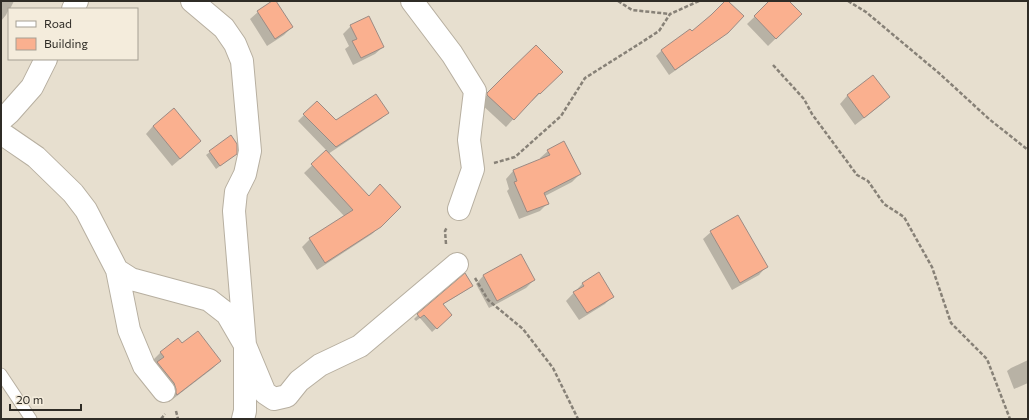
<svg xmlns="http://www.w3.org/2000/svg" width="1029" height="420" font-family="Commissioner,sans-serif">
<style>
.shadow{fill:#0003}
.building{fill:#fab08f;stroke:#9c8b84}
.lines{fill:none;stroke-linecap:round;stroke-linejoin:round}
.lane-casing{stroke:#b7afa0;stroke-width:13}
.street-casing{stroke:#b7afa0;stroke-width:24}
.path{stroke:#878177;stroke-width:2.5;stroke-dasharray:4 2;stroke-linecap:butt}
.lane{stroke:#fff;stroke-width:11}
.street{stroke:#fff;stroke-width:22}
</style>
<rect width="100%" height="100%" fill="#e7dfcf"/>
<path class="shadow" d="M 1,1 L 14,1 L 10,9 L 9,9 L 6,15 L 1,21 Z
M 274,1 L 292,27 L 284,35 L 267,46 L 250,19 L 258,12 Z
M 726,1 L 743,16 L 721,38 L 669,75 L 656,56 L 662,50 L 691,33 L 711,17 Z
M 771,1 L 788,1 L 801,14 L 768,46 L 747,24 Z
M 351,26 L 383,47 L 375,54 L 353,65 L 345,49 L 349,46 L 343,34 Z
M 562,72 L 532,101 L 531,100 L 506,127 L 480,103 L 497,84 Z
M 873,76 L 889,97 L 881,105 L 855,125 L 840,104 L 847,96 Z
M 317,102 L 336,122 L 387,113 L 381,119 L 328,154 L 369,197 L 400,207 L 372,234 L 317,270 L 302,247 L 310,239 L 345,217 L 304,173 L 327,151 L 298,121 Z
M 153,126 L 192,149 L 172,166 L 146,134 Z
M 548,151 L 580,174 L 572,182 L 545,196 L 548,203 L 540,211 L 519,219 L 507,191 L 509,189 L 506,179 L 513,171 L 541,160 L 540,158 Z
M 210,152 L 231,158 L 216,169 L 206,155 Z
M 711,232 L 766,267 L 759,275 L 732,290 L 703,239 Z
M 521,256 L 534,280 L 526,288 L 489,308 L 476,284 L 483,276 Z
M 465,275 L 472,285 L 468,289 L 442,305 L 447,319 L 432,332 L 420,318 L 416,321 L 414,319 L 418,315 Z
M 583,283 L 613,296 L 605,304 L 579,320 L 566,301 Z
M 178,339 L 182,345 L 220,361 L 212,369 L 169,402 L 169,397 L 153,360 L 160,353 Z
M 1028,360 L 1028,383 L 1014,389 L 1007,371 L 1011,368 Z"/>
<path class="building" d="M 272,1 L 276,1 L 293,27 L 275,39 L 257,11 Z
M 725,1 L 728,1 L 744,16 L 728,33 L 675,70 L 661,50 L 690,29 L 692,31 L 711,15 Z
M 769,1 L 789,1 L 802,14 L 776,39 L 754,16 Z
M 369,16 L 384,47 L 361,58 L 352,41 L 357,39 L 350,25 Z
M 536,45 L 563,72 L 540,94 L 539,93 L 514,120 L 487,95 L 487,93 L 505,75 Z
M 873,75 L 890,97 L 864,118 L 847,95 Z
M 376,94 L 389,113 L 336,147 L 303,114 L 317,101 L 336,120 Z
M 174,108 L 201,141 L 180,159 L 153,126 Z
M 231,135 L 237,144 L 237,154 L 220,166 L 209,151 Z
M 564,141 L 581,174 L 544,193 L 549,204 L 527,212 L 514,182 L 517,181 L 513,170 L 550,155 L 547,150 Z
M 326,150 L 369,196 L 380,184 L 401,207 L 381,227 L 325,263 L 309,238 L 353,210 L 311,164 Z
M 738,215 L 768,267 L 740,283 L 710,231 Z
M 521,254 L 535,280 L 497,301 L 483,275 Z
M 599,272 L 614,297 L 587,313 L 573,292 L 584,286 L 582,283 Z
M 465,273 L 473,286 L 443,304 L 452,315 L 437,329 L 424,315 L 420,318 L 417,314 Z
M 198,331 L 221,361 L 177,395 L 176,393 L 176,389 L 174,383 L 157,362 L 164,357 L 160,352 L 178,338 L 182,343 Z"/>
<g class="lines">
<g class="lane-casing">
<path id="lane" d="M 1,374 L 31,419"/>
</g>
<g class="street-casing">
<path id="street" d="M 192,1 L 224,28 L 235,44 L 242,61 L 250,151 L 245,174 L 236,192 L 234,211 L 245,345 L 245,411 L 243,419
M 412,1 L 452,54 L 475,91 L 469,140 L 473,169 L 459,209
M 73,9 L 77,1
M 1,120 L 9,113 L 32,87 L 46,59
M 1,133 L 36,157 L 73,193 L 86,210 L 117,270 L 131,279 L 209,300 L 227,314 L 245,345 L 265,393 L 274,399 L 287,396 L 299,381 L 320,365 L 360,346 L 457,264
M 117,270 L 129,330 L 144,366 L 164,391"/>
</g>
<path class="path" d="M 618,1 L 632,10 L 670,14
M 848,1 L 866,12 L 940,74 L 989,119 L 1028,150
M 773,65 L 804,99 L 812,114 L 857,175 L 868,181 L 884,204 L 904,217 L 932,267 L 951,323 L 987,359 L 1010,419
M 494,163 L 515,157 L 561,116 L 585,78 L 639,44 L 659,31 L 670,14 L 699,1
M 446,244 L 445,231 L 447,227
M 475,278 L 488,300 L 523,329 L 553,368 L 578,419
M 176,411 L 178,419
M 161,419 L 165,414"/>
<use href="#lane" class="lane"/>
<use href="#street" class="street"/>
</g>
<rect width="1029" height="420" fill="none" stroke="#2f2c26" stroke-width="4"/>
<rect x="8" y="8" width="130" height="52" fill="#f4ecdc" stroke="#a59f93"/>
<rect x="16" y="21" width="20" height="6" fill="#ffffff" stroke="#a59f93"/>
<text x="44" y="28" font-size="12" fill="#2f2c26">Road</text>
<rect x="16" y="38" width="20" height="12" fill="#fab08f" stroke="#a59f93"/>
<text x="44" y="48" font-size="12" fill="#2f2c26">Building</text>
<path d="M10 404v6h71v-6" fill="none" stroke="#2f2c26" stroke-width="2"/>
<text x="16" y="404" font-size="12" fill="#2f2c26" stroke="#f4ecdc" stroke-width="3" paint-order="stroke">20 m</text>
</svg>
